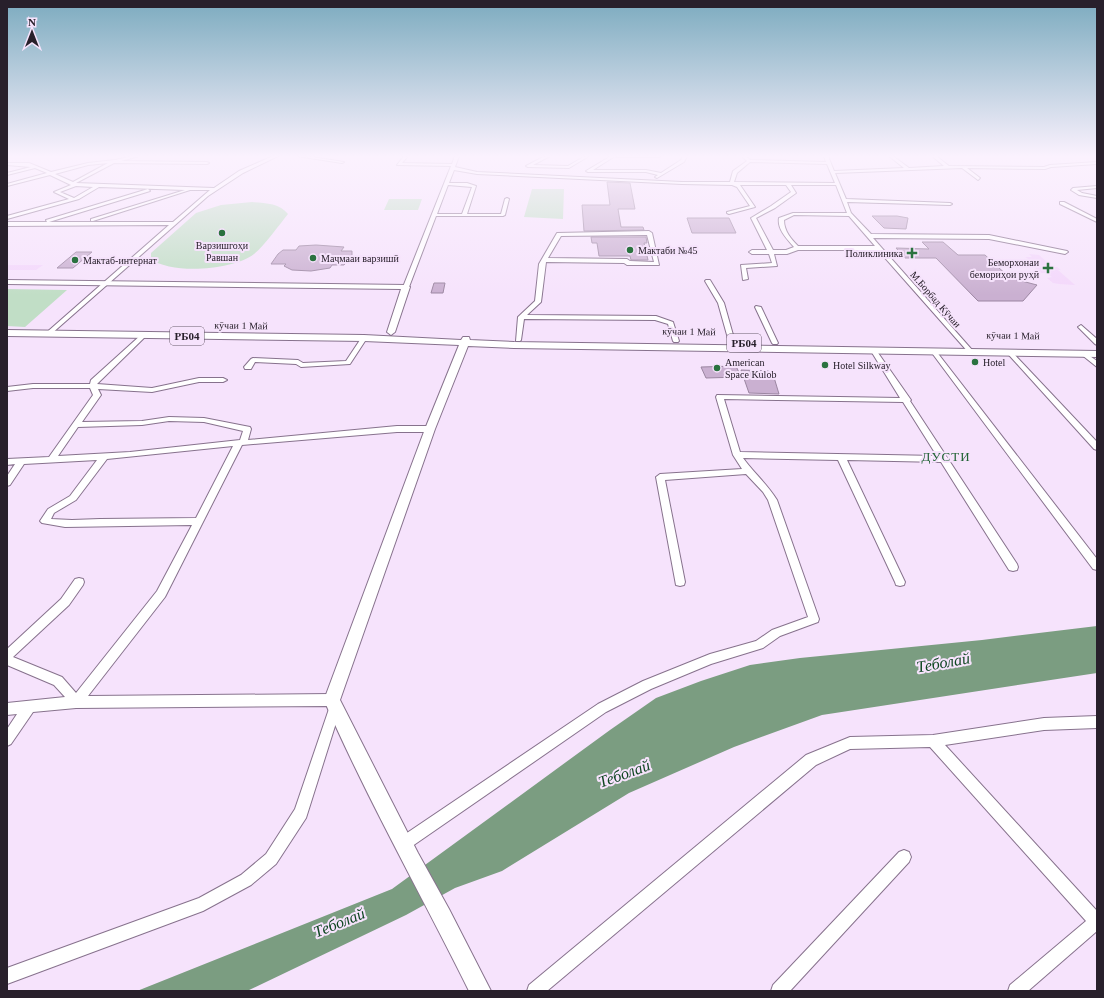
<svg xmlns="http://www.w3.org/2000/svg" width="1104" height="998" font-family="Georgia,serif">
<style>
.built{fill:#f3d7fb}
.green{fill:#c1dec6}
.water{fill:#7b9d81}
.building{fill:#cab0d1;stroke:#9b86a1}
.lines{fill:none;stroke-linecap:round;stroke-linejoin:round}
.minor-casing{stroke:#87728d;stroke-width:2}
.major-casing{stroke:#87728d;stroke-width:2}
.minor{fill:#fff;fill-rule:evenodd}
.major{fill:#fff;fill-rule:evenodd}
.poi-dot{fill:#2a723f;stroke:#f6e3fc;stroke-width:1.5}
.labels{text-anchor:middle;stroke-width:4;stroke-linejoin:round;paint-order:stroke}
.far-poi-label{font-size:10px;fill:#28202b;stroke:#f6e3fc;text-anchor:start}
.far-street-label{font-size:10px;fill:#28202b;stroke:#f6e3fc}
.shield{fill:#f6e3fc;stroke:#665a6a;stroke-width:1}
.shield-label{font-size:11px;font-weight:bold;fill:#28202b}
.neighbourhood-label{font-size:13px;letter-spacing:1px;fill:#206234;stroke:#f6e3fc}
.near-water-label{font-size:16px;font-style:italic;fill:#0e4621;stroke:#f6e3fc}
</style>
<rect width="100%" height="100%" fill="#f6e3fc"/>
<path class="built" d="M 1029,254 L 1039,255 L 1053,267 L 1057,267 L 1061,270 L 1058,270 L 1075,285 L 1059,284 L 1053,283 L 1047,278 L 1052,277 L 1046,273 L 1041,273 L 1031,265 L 1036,264 L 1025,257 L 1032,257 Z
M 7,265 L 43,265 L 36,270 L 7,270 Z"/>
<path class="green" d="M 532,189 L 564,189 L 563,219 L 524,217 Z
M 389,199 L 422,199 L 418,210 L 384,210 Z
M 252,202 C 265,203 280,203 288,214 C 279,225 265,245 254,254 C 234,270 172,275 151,259 L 151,253 L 196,213 L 221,205 Z
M 7,289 L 67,290 L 25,327 L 7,326 Z"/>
<path class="water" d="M 1097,626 L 1097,673 L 822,715 L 734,747 L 629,793 L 502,871 L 455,888 L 406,915 L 247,991 L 137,991 L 392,889 L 610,730 L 656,698 L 701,681 L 750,665 L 800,658 L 982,640 Z"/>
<path class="building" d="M 607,182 L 630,183 L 635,209 L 618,209 L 621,227 L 643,227 L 644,230 L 584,231 L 582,205 L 610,205 Z
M 872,216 L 897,216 L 908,218 L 906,229 L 884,228 Z
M 687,218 L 729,218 L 736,233 L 692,233 Z
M 591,237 L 646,237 L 647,243 L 644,243 L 648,260 L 631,260 L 630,256 L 599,256 L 597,243 L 592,243 Z
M 922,242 L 943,242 L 958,255 L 985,255 L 1010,278 L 1037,285 L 1023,301 L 978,301 L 936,258 L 905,258 L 896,248 L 929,249 Z
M 316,245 L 344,247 L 341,251 L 352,251 L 352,255 L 344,265 L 332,265 L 330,268 L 311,271 L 292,270 L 284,266 L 286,264 L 271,264 L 278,254 L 283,250 L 296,250 L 299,246 Z
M 76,252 L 92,252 L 73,268 L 57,268 Z
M 434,283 L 445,283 L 443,293 L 431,293 Z
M 736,366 L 741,377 L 706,378 L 701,367 Z
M 741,370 L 768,371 L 773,374 L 779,394 L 749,393 Z"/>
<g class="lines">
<g class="minor-casing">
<path id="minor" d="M 133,156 L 139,156 L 121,161 L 207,162 L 209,163 L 207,164 L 114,163 L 76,183 L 214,188 L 239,171 L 273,156 L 278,156 L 243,173 L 208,196 L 50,335 L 46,335 L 46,333 L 169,225 L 7,226 L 7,222 L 47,222 L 46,220 L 148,189 L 150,191 L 49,222 L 173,222 L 210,190 L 190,190 L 93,221 L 91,221 L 91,219 L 185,190 L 99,187 L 79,199 L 7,219 L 7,216 L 69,199 L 54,192 L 71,185 L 50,175 L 7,186 L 7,184 L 47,173 L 35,168 L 7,175 L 7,173 L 31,167 L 7,165 L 7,163 L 29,163 L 51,172 L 88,163 L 115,160 ZM 108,163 L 73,182 L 55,174 L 88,165 ZM 76,186 L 93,187 L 74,198 L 60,192 Z
M 297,156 L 305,156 L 344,162 L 342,163 Z
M 404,156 L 407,157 L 402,163 L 452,164 L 455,156 L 459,156 L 455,167 L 477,172 L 682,182 L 730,182 L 733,171 L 747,161 L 742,156 L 746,156 L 750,160 L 826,162 L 824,156 L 828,156 L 834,171 L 904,168 L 889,156 L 893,156 L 909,168 L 944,166 L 932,156 L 936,156 L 949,166 L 1044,167 L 1050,165 L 1097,162 L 1097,164 L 1051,167 L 1045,169 L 967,168 L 980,178 L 978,180 L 962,168 L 835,173 L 846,199 L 950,203 L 952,204 L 950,205 L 847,202 L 851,213 L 871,234 L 989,235 L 1067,251 L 1068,252 L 1065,254 L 989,239 L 873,238 L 973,351 L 974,352 L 971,354 L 969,353 L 878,250 L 798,250 L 787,254 L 774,254 L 777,266 L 746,268 L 748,279 L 743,280 L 741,265 L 772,263 L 769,254 L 752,254 L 749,252 L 752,250 L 767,250 L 751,218 L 771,206 L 791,192 L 786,185 L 740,185 L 755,207 L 729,214 L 727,213 L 727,212 L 750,206 L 737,187 L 732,185 L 682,184 L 477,174 L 454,170 L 449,183 L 467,183 L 476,186 L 467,214 L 501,214 L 505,199 L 507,198 L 509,199 L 505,215 L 503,216 L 436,216 L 409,287 L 404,288 L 403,287 L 451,166 L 397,165 ZM 750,162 L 827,164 L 835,183 L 734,182 L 737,173 ZM 448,185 L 472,187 L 462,214 L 437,214 ZM 791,185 L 836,185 L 847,213 L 793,213 L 779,218 C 777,229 787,239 794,247 L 786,250 L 773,250 L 756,218 L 775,208 L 796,193 ZM 794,215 L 849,216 L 875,246 L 798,246 C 791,239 784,231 784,220 Z
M 545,156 L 550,156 L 533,165 L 568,166 L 585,156 L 589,156 L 569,168 L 528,167 L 526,166 Z
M 611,156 L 661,156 L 659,157 L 617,157 L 615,156 L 593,170 L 646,170 L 661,173 L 681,160 L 683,156 L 687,156 L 684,162 L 657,178 L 655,177 L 658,175 L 646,172 L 588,172 L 586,171 Z
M 1097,186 L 1097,188 L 1077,190 L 1082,193 L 1097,196 L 1097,198 L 1079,195 L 1071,190 L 1073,188 Z
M 1060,202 L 1064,202 L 1097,219 L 1097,222 L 1060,204 Z
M 649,231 L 652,233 L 659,265 L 627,265 L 624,263 L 546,262 L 541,302 L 527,315 L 656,316 L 673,322 L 679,341 L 678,342 L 674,342 L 673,341 L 668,324 L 655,320 L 524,319 L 521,340 L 520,341 L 516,341 L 518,317 L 535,301 L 539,264 L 557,233 ZM 647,235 L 654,262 L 630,261 L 627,259 L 548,258 L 561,236 Z
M 706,280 L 710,280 L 724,303 L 735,342 L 734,343 L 730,343 L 729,342 L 718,303 L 705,281 Z
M 756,306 L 761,307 L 778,343 L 777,344 L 773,344 L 772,343 L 755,307 Z
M 1081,325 L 1097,339 L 1097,345 L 1095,344 L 1078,327 Z
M 144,333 L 146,334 L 146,336 L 97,384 L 152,388 L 199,378 L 223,378 L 227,380 L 223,382 L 199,382 L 152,392 L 98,389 L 101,395 L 82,422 L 142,421 L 169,417 L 204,418 L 250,427 L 251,429 L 248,440 L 397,426 L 430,426 L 434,429 L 430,432 L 397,432 L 242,445 L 165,597 L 88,696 L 332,694 L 336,696 L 338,700 L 337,702 L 339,703 L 341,707 L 306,818 L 276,864 L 251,885 L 203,911 L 7,984 L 7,968 L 199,898 L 241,875 L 266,854 L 295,809 L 330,706 L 76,708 L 33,712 L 11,744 L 7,746 L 7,729 L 17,714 L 7,715 L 7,703 L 65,697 L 54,685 L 7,665 L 7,649 L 61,599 L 75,579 L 79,578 L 83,579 L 84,582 L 83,585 L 69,605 L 13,657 L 62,677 L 76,693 L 157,591 L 192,525 L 65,527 L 42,523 L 40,521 L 48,509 L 70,496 L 97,460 L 24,464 L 10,485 L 7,486 L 7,476 L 15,464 L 7,465 L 7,459 L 49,457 L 93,395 L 90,388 L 33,388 L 7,391 L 7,387 L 33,384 L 90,384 L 91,380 L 142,334 ZM 169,421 L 204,422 L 243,431 L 240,440 L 130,452 L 58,456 L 78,427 L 142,425 ZM 233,446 L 196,518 L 100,519 L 72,520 L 51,519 L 54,513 L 76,500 L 107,459 Z
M 364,336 L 367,338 L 350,364 L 301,367 L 296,364 L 255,362 L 251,369 L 245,369 L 244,367 L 251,359 L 253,358 L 298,360 L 303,363 L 346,361 L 362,337 Z
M 874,349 L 876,350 L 911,400 L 910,401 L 1017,564 L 1018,567 L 1017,570 L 1013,571 L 1009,570 L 941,462 L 847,460 L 905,582 L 904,585 L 900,586 L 896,585 L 895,582 L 838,460 L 743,458 C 754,473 767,484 777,500 L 819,619 L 818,622 L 780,636 L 763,648 L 711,664 L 651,689 L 606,712 L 408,849 L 403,851 L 398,849 L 396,844 L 398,839 L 598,704 L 643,681 L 710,654 L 756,641 L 772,630 L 808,617 L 768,500 L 763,492 L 746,474 L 665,480 L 685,582 L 684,585 L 680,586 L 676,585 L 656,477 L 660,474 L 742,469 L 733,455 L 716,397 L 717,395 L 900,398 L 871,351 ZM 724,399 L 903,402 L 937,456 L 740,452 Z
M 934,350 L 936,351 L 1097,559 L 1097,570 L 1093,569 L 932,353 L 931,352 Z
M 1010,351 L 1012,352 L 1097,442 L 1097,450 L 1094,449 L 1008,354 L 1008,352 Z
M 1084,352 L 1097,361 L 1097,367 L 1082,355 L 1082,353 Z
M 1097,716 L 1097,728 L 1044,730 L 945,745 L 1097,911 L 1097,931 L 1028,991 L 1008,991 L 1010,985 L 1086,921 L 930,747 L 850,749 L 816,765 L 547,991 L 527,991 L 529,985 L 806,755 L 850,737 L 933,735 L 1044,718 Z
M 904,850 L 909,852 L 911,857 L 909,862 L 790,991 L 771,991 L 773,985 L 899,852 Z"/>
</g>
<g class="major-casing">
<path id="major" d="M 7,280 L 406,285 L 410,287 L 395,332 L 391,335 L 387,332 L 401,289 L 7,284 Z
M 7,330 L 364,335 L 461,340 L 463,337 L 469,337 L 470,340 L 514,342 L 1097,351 L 1097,357 L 514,348 L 468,346 L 435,429 L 340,700 L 418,853 L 449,909 L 491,991 L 469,991 C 421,894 367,799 324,700 L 425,429 L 459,345 L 364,341 L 7,336 Z"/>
</g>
<use href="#minor" class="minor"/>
<use href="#major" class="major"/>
</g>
<linearGradient id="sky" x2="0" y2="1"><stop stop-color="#7cabbf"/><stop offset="0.53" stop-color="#fbf2fe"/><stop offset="1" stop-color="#fbf2fe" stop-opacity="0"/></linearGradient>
<rect width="1104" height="295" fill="url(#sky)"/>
<g class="poi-dot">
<circle cx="222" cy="233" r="4"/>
<circle cx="630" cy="250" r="4"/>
<path d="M910 247h4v4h4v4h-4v4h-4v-4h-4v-4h4z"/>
<circle cx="313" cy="258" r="4"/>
<circle cx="75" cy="260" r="4"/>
<path d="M1046 262h4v4h4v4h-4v4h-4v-4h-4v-4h4z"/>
<circle cx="975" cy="362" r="4"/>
<circle cx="825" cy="365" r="4"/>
<circle cx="717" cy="368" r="4"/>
</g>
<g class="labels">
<g class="far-poi-label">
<text x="222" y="249" text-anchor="middle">Варзишгоҳи<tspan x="222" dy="12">Равшан</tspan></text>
<text x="638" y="254">Мактаби №45</text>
<text x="903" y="257" text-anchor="end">Поликлиника</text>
<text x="321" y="262">Маҷмааи варзишӣ</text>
<text x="83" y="264">Мактаб-интернат</text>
<text x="1039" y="266" text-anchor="end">Беморхонаи<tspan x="1039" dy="12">бемориҳои руҳӣ</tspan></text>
<text x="725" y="366">American<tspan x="725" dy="12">Space Kulob</tspan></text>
<text x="983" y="366">Hotel</text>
<text x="833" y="369">Hotel Silkway</text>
</g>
<g class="far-street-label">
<text transform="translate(936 299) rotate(49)" y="4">М.Борбад Кӯчаи</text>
<text transform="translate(241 325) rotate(1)" y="4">кӯчаи 1 Май</text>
<text transform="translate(689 331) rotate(1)" y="4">кӯчаи 1 Май</text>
<text transform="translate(1013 335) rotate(1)" y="4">кӯчаи 1 Май</text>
</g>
<g class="shield">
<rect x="170" y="327" width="34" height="18" rx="3"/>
<rect x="727" y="334" width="34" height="18" rx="3"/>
</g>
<g class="shield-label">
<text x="187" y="340">РБ04</text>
<text x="744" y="347">РБ04</text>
</g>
<g class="neighbourhood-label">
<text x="946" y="461">ДУСТИ</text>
</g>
<g class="near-water-label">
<text transform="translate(943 662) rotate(-10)" y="6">Теболай</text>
<text transform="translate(624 773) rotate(-20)" y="6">Теболай</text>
<text transform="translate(339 922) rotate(-22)" y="6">Теболай</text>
</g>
</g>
<rect width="1104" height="998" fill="none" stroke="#28202b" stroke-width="16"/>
<g transform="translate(32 32)" stroke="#f6e3fc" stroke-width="3" paint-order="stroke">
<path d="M0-3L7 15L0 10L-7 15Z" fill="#28202b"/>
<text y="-6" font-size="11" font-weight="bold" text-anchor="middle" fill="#28202b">N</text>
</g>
</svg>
